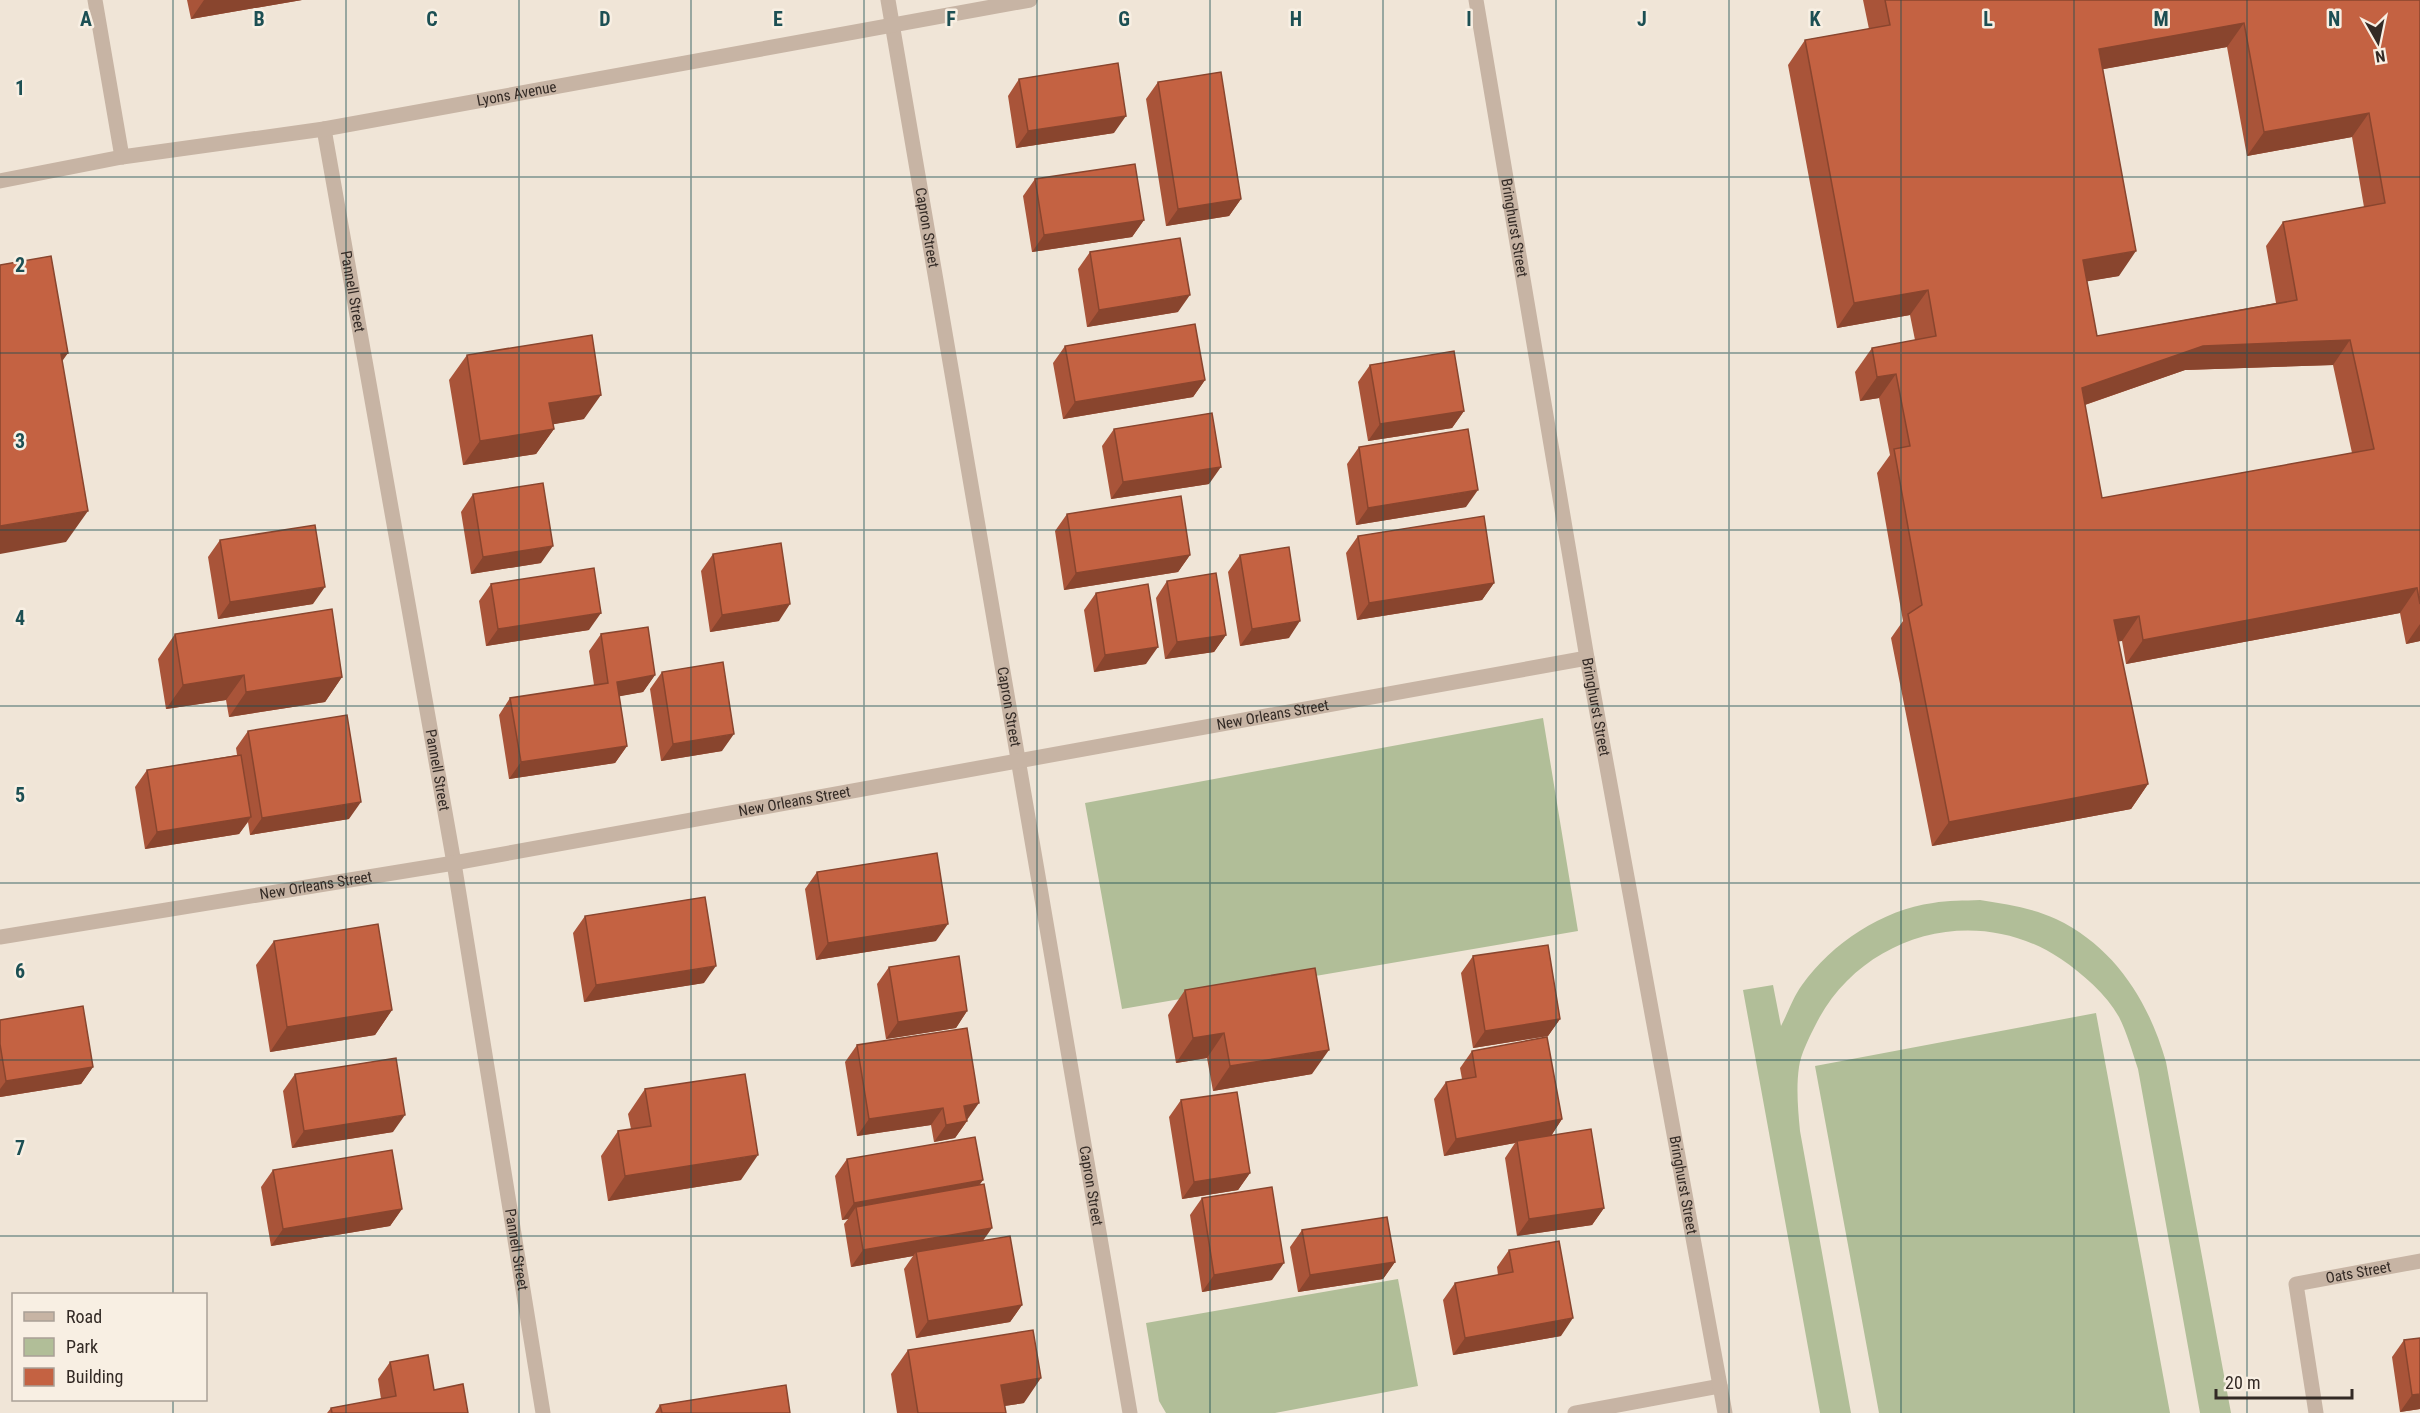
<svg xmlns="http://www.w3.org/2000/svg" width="2420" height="1413" font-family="'Roboto Condensed',sans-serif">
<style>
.green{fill:#b1be98}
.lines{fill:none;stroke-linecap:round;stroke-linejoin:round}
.minor{stroke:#c7b4a4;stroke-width:15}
.tertiary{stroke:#c7b4a4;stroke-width:15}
.wall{fill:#a95439;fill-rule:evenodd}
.shaded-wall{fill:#89452e}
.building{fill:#c46242;stroke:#89452e;stroke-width:1.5;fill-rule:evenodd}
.grid{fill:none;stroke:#1c4f53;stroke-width:1.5;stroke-opacity:0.55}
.labels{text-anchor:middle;stroke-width:5;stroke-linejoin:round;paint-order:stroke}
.street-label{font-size:15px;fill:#332a25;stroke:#f8efe3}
.grid-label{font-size:20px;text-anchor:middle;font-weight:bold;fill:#1c4f53;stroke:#f8efe3;stroke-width:5;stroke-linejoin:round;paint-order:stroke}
</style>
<rect width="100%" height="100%" fill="#f0e5d7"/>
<path class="green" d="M 1543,718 L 1578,931 L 1122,1009 L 1085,803 Z
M 1980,900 C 2006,904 2032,908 2056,919 C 2115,947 2149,1002 2166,1062 L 2231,1413 L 2200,1413 L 2138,1069 C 2132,1051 2127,1033 2119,1017 C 2106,994 2083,974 2061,959 C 1975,901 1858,935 1814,1028 C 1808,1040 1801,1054 1799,1067 C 1796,1088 1798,1109 1800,1131 L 1851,1413 L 1820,1413 L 1743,990 L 1773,985 L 1781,1026 C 1788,1013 1793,997 1802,985 C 1832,943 1882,910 1933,903 C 1948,900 1964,901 1980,900 Z
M 2096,1013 L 2170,1413 L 1879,1413 L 1815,1066 Z
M 1398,1279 L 1418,1386 L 1275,1413 L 1166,1413 L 1159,1401 L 1146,1323 Z"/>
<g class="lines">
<g class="minor">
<path d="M 95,0 L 122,157"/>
<path id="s1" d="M 888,0 L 1130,1413"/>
<path id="s2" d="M 324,129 L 454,863 L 543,1413"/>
<path id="s3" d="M 0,937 L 454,863 L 1587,658"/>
<path d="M 1575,1413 L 1720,1386"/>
<path id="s4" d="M 2316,1413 L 2296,1284 L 2420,1261"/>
</g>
<g class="tertiary">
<path id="s5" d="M 1476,0 L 1587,658 L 1725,1413"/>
<path id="s6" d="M 0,181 L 122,157 L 324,129 L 1030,0"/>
</g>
</g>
<path class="wall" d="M 187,0 L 302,0 L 191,19 Z
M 1863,0 L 2420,0 L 2420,641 L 2406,644 L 2400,613 L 2126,664 L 2122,641 L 2118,641 L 2148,784 L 2131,809 L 1932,846 L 1891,638 L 1903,621 L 1877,473 L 1890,455 L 1879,398 L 1860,401 L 1855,372 L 1872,348 L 1915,340 L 1910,315 L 1837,328 L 1788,65 L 1805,40 L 1869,29 ZM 2227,47 L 2247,156 L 2352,137 L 2364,207 L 2283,222 L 2266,246 L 2276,303 L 2097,336 L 2087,281 L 2119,276 L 2103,69 ZM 2333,365 L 2352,453 L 2102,498 L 2085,405 L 2185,370 Z
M 1019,79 L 1114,133 L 1016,148 L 1008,96 Z
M 1158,82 L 1241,199 L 1229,216 L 1166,226 L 1146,99 Z
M 1035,179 L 1144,220 L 1132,237 L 1032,252 L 1023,196 Z
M 1090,252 L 1178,312 L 1087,327 L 1078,269 Z
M 1065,346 L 1205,380 L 1193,397 L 1063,419 L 1053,363 Z
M 467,355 L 584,419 L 553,424 L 554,429 L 536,454 L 463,465 L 449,380 Z
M 1370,365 L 1464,411 L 1452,428 L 1368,441 L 1358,382 Z
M 1114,429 L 1209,484 L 1111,499 L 1102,446 Z
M 1359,447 L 1466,507 L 1356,525 L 1347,464 Z
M 473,494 L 541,563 L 471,574 L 461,512 Z
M 1067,514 L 1190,555 L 1178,572 L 1064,590 L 1055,531 Z
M 1358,536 L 1494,583 L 1482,600 L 1357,620 L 1346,553 Z
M 220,540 L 313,604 L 218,619 L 208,557 Z
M 713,554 L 779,621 L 710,632 L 701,571 Z
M 1240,555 L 1289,638 L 1240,646 L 1228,572 Z
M 1167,581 L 1226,635 L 1214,652 L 1165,659 L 1156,598 Z
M 491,584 L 589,630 L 486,646 L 479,601 Z
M 1096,593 L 1146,664 L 1094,672 L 1084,610 Z
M 175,634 L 342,677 L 325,702 L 229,717 L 226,700 L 166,709 L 158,659 Z
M 601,634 L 655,675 L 643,692 L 619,696 L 627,746 L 615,763 L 509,779 L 499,715 L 510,698 L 594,685 L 589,651 Z
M 662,672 L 722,751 L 661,761 L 650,689 Z
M 248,731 L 349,819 L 250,835 L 248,822 L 239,834 L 145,849 L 135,787 L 147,770 L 237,755 L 236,748 Z
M 817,872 L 936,941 L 816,960 L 805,889 Z
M 585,916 L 704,983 L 584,1002 L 573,933 Z
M 274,941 L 392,1010 L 375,1035 L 270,1052 L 256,965 Z
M 1473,956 L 1560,1019 L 1548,1036 L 1473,1048 L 1461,973 Z
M 889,967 L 967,1011 L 956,1028 L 886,1039 L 877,984 Z
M 1185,990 L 1312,1074 L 1213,1091 L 1207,1058 L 1176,1063 L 1168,1015 Z
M 0,1020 L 93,1067 L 81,1084 L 0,1097 Z
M 857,1045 L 967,1121 L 955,1138 L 934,1142 L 931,1125 L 857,1136 L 845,1062 Z
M 1472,1051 L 1562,1119 L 1551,1136 L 1604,1208 L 1592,1225 L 1517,1236 L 1505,1158 L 1515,1143 L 1444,1156 L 1434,1099 L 1446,1082 L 1462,1079 L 1460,1068 Z
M 295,1074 L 393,1132 L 292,1148 L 283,1091 Z
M 645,1089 L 741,1180 L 608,1201 L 601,1156 L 618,1131 L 631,1129 L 628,1114 Z
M 1181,1100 L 1250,1173 L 1238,1190 L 1182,1199 L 1169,1117 Z
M 847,1159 L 983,1180 L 979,1185 L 983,1241 L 1022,1305 L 1010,1322 L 916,1338 L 904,1269 L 913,1256 L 851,1267 L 844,1224 L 848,1219 L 842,1220 L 835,1176 Z
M 273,1170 L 402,1209 L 390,1226 L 271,1246 L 261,1187 Z
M 1202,1198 L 1272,1280 L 1202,1292 L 1190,1215 Z
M 1302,1230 L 1395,1262 L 1383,1279 L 1298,1292 L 1290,1247 Z
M 1509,1250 L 1561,1336 L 1453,1355 L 1443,1300 L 1455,1283 L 1498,1275 L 1497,1267 Z
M 2404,1340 L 2420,1409 L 2400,1412 L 2392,1357 Z
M 908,1350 L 1024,1403 L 1004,1406 L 1006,1413 L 897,1413 L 891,1374 Z
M 390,1362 L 434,1390 L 468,1413 L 327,1413 L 331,1408 L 381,1399 L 378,1379 Z
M 660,1405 L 790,1413 L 655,1413 Z"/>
<path class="shaded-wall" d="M 204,0 L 302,0 L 191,19 Z
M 2244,23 L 2227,47 L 2082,73 L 2099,49 Z
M 2369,113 L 2352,137 L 2247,156 L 2264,132 Z
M 1126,116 L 1114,133 L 1016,148 L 1028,131 Z
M 1241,199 L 1229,216 L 1166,226 L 1178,209 Z
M 1144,220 L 1132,237 L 1032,252 L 1044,235 Z
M 2136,251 L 2119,276 L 2066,285 L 2083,260 Z
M 1928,290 L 1910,315 L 1837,328 L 1854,303 Z
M 1190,295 L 1178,312 L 1087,327 L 1099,310 Z
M 2350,340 L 2333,365 L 2185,370 L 2064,412 L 2082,388 L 2203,346 Z
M 68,353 L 46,384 L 61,354 Z
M 1896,374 L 1879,398 L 1860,401 L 1877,377 Z
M 1205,380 L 1193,397 L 1063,419 L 1075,402 Z
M 601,395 L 584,419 L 532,428 L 549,403 Z
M 1464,411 L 1452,428 L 1368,441 L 1380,424 Z
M 554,429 L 536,454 L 463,465 L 480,441 Z
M 1221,467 L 1209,484 L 1111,499 L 1123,482 Z
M 1478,490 L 1466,507 L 1356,525 L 1368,508 Z
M 88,511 L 66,542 L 0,554 L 0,526 Z
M 553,546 L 541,563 L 471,574 L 483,557 Z
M 1190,555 L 1178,572 L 1064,590 L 1076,573 Z
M 1494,583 L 1482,600 L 1357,620 L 1369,603 Z
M 325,587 L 313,604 L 218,619 L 230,602 Z
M 2417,588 L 2400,613 L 2126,664 L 2143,640 Z
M 790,604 L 779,621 L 710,632 L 722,615 Z
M 601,613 L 589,630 L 486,646 L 498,629 Z
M 2139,616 L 2122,641 L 2096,645 L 2114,620 Z
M 1300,621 L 1289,638 L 1240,646 L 1252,629 Z
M 2420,624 L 2420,641 L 2406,644 Z
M 1226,635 L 1214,652 L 1165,659 L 1177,642 Z
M 1158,647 L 1146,664 L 1094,672 L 1105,655 Z
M 244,675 L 226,700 L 166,709 L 183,685 Z
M 655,675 L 643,692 L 605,699 L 617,682 Z
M 342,677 L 325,702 L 229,717 L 246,692 Z
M 734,734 L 722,751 L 661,761 L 673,744 Z
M 627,746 L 615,763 L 509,779 L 521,762 Z
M 2148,784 L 2131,809 L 1932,846 L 1949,822 Z
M 361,802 L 349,819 L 250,835 L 262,818 Z
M 251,817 L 239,834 L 145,849 L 157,832 Z
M 948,924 L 936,941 L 816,960 L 828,943 Z
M 716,966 L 704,983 L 584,1002 L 596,985 Z
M 392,1010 L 375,1035 L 270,1052 L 287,1027 Z
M 967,1011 L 956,1028 L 886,1039 L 898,1022 Z
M 1560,1019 L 1548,1036 L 1473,1048 L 1485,1031 Z
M 1224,1033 L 1207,1058 L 1176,1063 L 1193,1038 Z
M 1329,1050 L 1312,1074 L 1213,1091 L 1230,1066 Z
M 93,1067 L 81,1084 L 0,1097 L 0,1089 L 6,1081 Z
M 979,1103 L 967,1120 L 964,1106 Z
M 943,1108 L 931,1125 L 857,1136 L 869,1119 Z
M 405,1115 L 393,1132 L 292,1148 L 304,1131 Z
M 1562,1119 L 1551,1136 L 1517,1141 L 1515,1143 L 1444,1156 L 1456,1139 Z
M 967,1121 L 955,1138 L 934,1142 L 946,1125 Z
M 758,1155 L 741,1180 L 608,1201 L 625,1176 Z
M 1250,1173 L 1238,1190 L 1182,1199 L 1194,1182 Z
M 983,1180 L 971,1197 L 856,1207 L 848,1219 L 842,1220 L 854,1203 Z
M 1604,1208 L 1592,1225 L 1517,1236 L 1529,1219 Z
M 402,1209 L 390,1226 L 271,1246 L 283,1229 Z
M 992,1228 L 980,1245 L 916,1252 L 913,1256 L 851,1267 L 863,1250 Z
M 1395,1262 L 1383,1279 L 1298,1292 L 1310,1275 Z
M 1284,1263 L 1272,1280 L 1202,1292 L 1214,1275 Z
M 1022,1305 L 1010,1322 L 916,1338 L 928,1321 Z
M 1573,1318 L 1561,1336 L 1453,1355 L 1465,1338 Z
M 1041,1378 L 1024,1403 L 984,1409 L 1001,1385 Z
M 2420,1394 L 2420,1409 L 2400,1412 L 2412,1395 Z"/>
<path class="building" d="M 1885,0 L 2420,0 L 2420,604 L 2417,588 L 2143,640 L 2139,616 L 2114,620 L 2148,784 L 1949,822 L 1908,614 L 1922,605 L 1894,449 L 1910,446 L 1896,374 L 1877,377 L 1872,348 L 1936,336 L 1928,290 L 1854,303 L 1805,40 L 1890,25 ZM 2244,23 L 2264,132 L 2369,113 L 2385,203 L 2283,222 L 2297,300 L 2097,336 L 2083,260 L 2136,251 L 2099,49 ZM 2350,340 L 2374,449 L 2102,498 L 2082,388 L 2203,346 Z
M 1118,63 L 1126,116 L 1028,131 L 1019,79 Z
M 1221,72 L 1241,199 L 1178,209 L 1158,82 Z
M 1135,164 L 1144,220 L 1044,235 L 1035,179 Z
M 1180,238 L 1190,295 L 1099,310 L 1090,252 Z
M 51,256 L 68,353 L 61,354 L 88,511 L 0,526 L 0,265 Z
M 1195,324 L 1205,380 L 1075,402 L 1065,346 Z
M 592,335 L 601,395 L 549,403 L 554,429 L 480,441 L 467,355 Z
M 1454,351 L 1464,411 L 1380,424 L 1370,365 Z
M 1212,413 L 1221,467 L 1123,482 L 1114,429 Z
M 1468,429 L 1478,490 L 1368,508 L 1359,447 Z
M 543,483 L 553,546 L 483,557 L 473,494 Z
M 1181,496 L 1190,555 L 1076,573 L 1067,514 Z
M 1484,516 L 1494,583 L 1369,603 L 1358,536 Z
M 315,525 L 325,587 L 230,602 L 220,540 Z
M 781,543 L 790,604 L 722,615 L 713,554 Z
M 1289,547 L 1300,621 L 1252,629 L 1240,555 Z
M 594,568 L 601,613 L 498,629 L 491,584 Z
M 1216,573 L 1226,635 L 1177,642 L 1167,581 Z
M 1148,584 L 1158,647 L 1105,655 L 1096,593 Z
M 332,609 L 342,677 L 246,692 L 244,675 L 183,685 L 175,634 Z
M 648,627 L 655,675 L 617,682 L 627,746 L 521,762 L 510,698 L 608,683 L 601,634 Z
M 723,662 L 734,734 L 673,744 L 662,672 Z
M 347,715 L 361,802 L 262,818 L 248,731 Z
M 241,755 L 251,817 L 157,832 L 147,770 Z
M 937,853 L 948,924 L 828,943 L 817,872 Z
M 705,897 L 716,966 L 596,985 L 585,916 Z
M 378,924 L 392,1010 L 287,1027 L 274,941 Z
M 1548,945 L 1560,1019 L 1485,1031 L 1473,956 Z
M 959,956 L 967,1011 L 898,1022 L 889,967 Z
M 1315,968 L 1329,1050 L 1230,1066 L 1224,1033 L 1193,1038 L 1185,990 Z
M 83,1006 L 93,1067 L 6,1081 L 0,1044 L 0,1020 Z
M 967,1028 L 979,1103 L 964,1106 L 967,1121 L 946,1125 L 943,1108 L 869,1119 L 857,1045 Z
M 1547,1037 L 1562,1119 L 1456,1139 L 1446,1082 L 1476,1077 L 1472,1051 Z
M 396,1058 L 405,1115 L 304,1131 L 295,1074 Z
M 745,1074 L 758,1155 L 625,1176 L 618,1131 L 651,1126 L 645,1089 Z
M 1237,1092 L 1250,1173 L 1194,1182 L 1181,1100 Z
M 1591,1129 L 1604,1208 L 1529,1219 L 1517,1141 Z
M 975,1137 L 983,1180 L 854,1203 L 847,1159 Z
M 392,1150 L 402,1209 L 283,1229 L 273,1170 Z
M 984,1184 L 992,1228 L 863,1250 L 856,1207 Z
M 1272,1187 L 1284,1263 L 1214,1275 L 1202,1198 Z
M 1387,1217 L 1395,1262 L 1310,1275 L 1302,1230 Z
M 1010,1236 L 1022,1305 L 928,1321 L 916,1252 Z
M 1559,1241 L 1573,1318 L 1465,1338 L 1455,1283 L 1513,1272 L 1509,1250 Z
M 1033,1330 L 1041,1378 L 1001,1385 L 1006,1413 L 918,1413 L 908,1350 Z
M 2420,1338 L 2420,1394 L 2412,1395 L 2404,1340 Z
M 428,1355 L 434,1390 L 463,1384 L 468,1413 L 332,1413 L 331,1408 L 396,1396 L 390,1362 Z
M 786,1385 L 790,1413 L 662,1413 L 660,1405 Z"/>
<path class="grid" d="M 173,0 L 173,1294M 346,0 L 346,1413M 519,0 L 519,1413M 691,0 L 691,1413M 864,0 L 864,1413M 1037,0 L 1037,1413M 1210,0 L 1210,1413M 1383,0 L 1383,1413M 1556,0 L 1556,1413M 1729,0 L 1729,1413M 1901,0 L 1901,1413M 2074,0 L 2074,1413M 2247,0 L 2247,1413M 0,177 L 2420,177M 0,353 L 2420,353M 0,530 L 2420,530M 0,706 L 2420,706M 0,883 L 2420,883M 0,1060 L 2420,1060M 0,1236 L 2420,1236M 173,1400 L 173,1413"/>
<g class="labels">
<g class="street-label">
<text dy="5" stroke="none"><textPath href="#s6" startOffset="524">Lyons Avenue</textPath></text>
<text dy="5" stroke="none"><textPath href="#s1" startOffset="231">Capron Street</textPath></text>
<text dy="5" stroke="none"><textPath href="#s5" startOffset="231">Bringhurst Street</textPath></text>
<text dy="5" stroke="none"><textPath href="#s2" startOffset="165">Pannell Street</textPath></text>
<text dy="5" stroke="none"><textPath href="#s1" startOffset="717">Capron Street</textPath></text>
<text dy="5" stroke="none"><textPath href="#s5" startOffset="717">Bringhurst Street</textPath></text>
<text dy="5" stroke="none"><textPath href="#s3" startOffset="1292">New Orleans Street</textPath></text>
<text dy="5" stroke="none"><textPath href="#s2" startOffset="651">Pannell Street</textPath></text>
<text dy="5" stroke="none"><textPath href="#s3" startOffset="806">New Orleans Street</textPath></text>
<text dy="5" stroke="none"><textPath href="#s3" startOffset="320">New Orleans Street</textPath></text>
<text dy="5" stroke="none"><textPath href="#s5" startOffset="1203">Bringhurst Street</textPath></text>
<text dy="5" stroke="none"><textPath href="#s1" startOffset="1203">Capron Street</textPath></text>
<text dy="5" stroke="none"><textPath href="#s2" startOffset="1137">Pannell Street</textPath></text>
<text dy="5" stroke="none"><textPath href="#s4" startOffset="194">Oats Street</textPath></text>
</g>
</g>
<g class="grid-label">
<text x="86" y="26">A</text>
<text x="259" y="26">B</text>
<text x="432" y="26">C</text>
<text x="605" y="26">D</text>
<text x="778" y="26">E</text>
<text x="951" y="26">F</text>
<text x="1124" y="26">G</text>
<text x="1296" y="26">H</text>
<text x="1469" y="26">I</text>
<text x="1642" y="26">J</text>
<text x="1815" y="26">K</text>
<text x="1988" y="26">L</text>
<text x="2161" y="26">M</text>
<text x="2334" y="26">N</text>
<text x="20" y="95">1</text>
<text x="20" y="272">2</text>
<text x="20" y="448">3</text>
<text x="20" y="625">4</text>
<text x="20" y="802">5</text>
<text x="20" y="978">6</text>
<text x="20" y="1155">7</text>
</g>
<rect x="12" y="1293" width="195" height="108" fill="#f8efe3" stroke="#a9a097" stroke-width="1.5"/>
<rect x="24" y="1312" width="30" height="9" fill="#c7b4a4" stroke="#a9a097" stroke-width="1.5"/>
<text x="66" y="1323" font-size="18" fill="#332a25">Road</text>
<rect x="24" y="1338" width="30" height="18" fill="#b1be98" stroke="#a9a097" stroke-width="1.5"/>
<text x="66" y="1353" font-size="18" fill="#332a25">Park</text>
<rect x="24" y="1368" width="30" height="18" fill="#c46242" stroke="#a9a097" stroke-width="1.5"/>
<text x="66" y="1383" font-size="18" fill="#332a25">Building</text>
<g transform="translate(2378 42) rotate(171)" stroke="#f8efe3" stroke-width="4.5" paint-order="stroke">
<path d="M0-4.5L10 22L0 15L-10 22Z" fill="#332a25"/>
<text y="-9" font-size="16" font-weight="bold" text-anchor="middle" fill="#332a25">N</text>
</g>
<path d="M2216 1389v9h136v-9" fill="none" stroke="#332a25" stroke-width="3"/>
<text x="2225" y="1389" font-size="18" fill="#332a25" stroke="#f8efe3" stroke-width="4.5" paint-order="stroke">20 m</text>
</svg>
